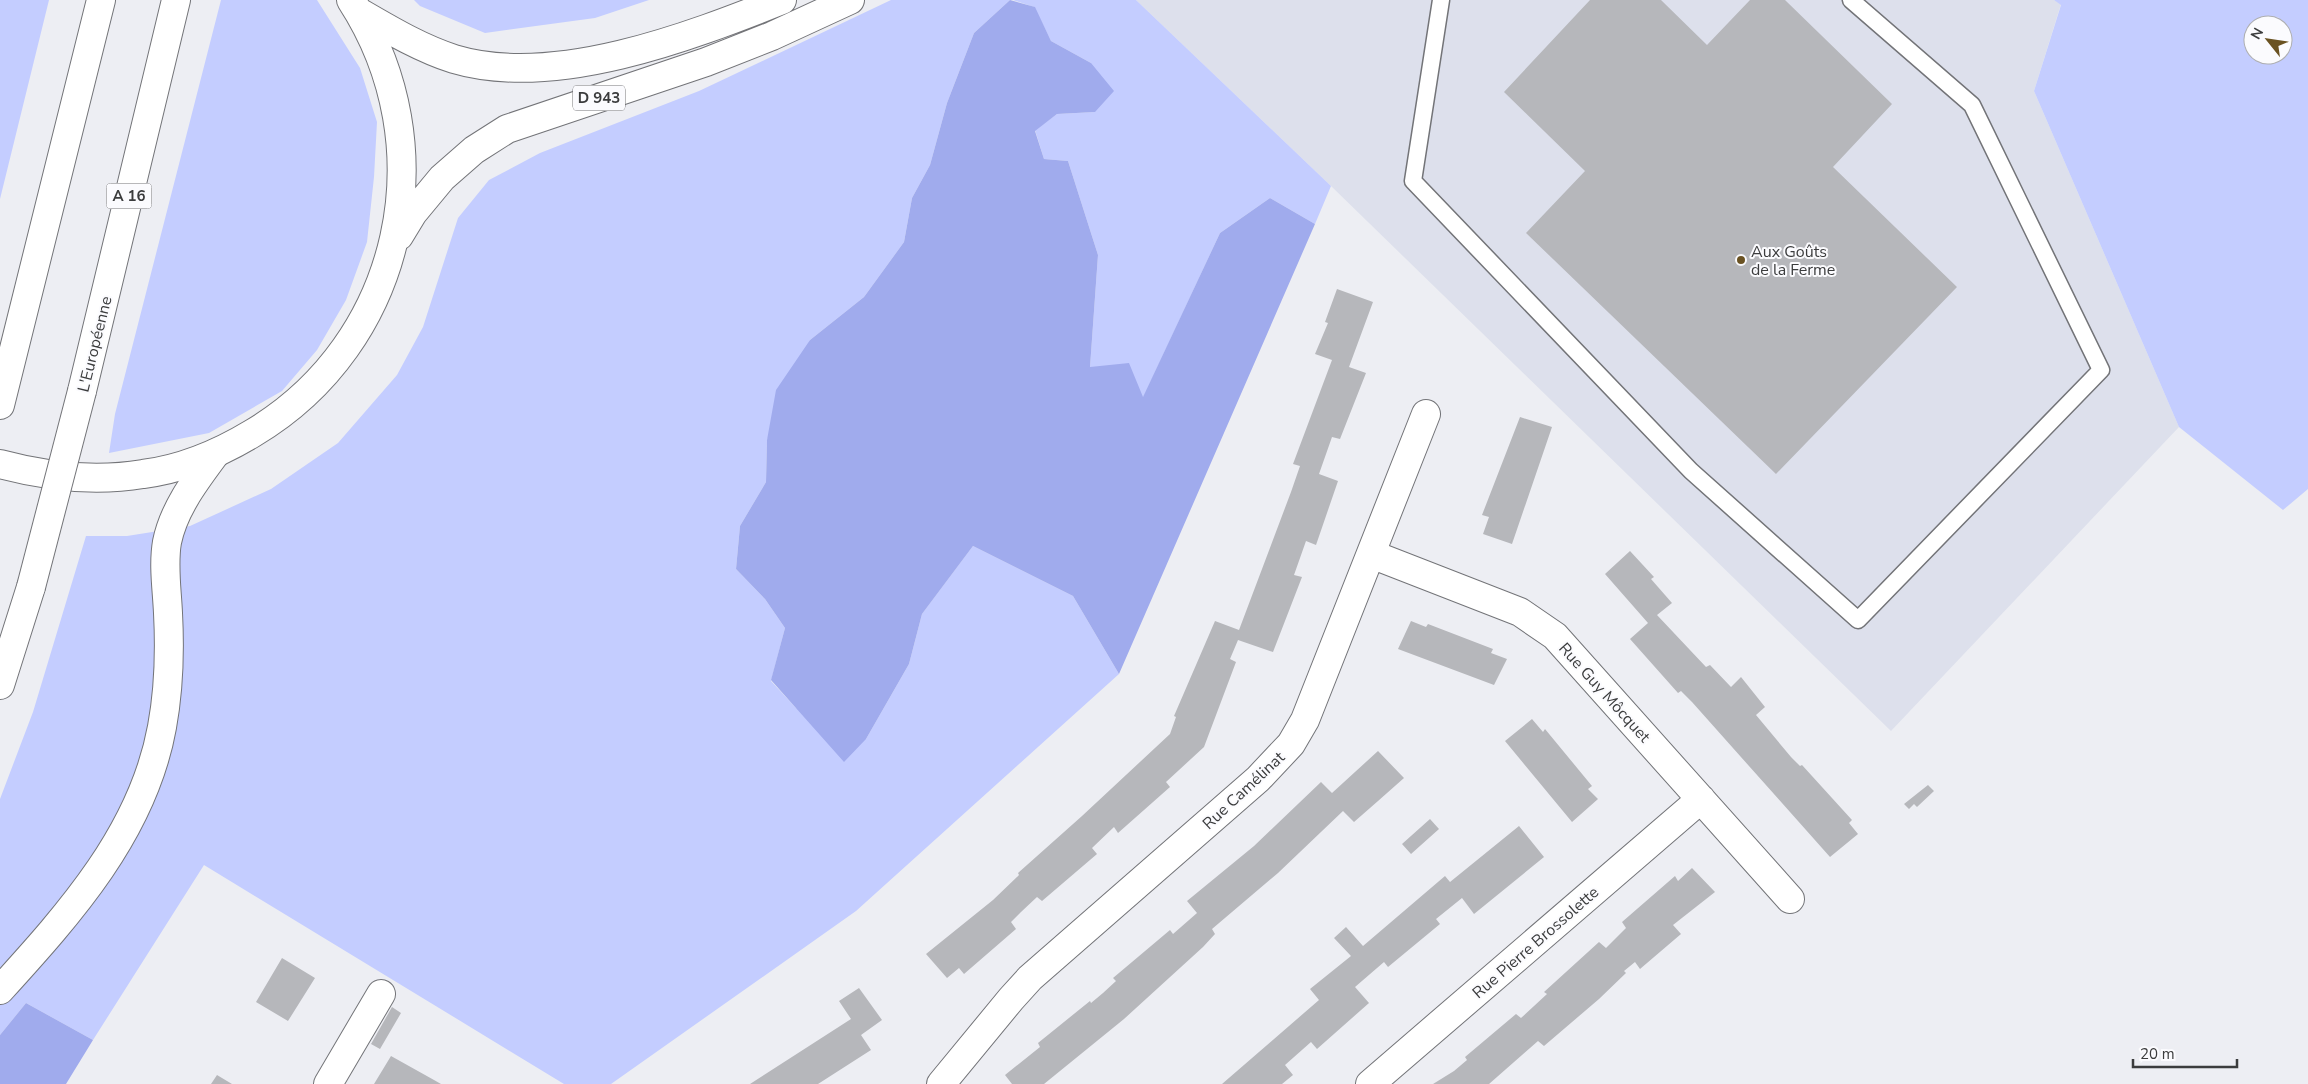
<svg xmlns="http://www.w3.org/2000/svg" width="2308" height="1084" font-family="'Nunito Sans',sans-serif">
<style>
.built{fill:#dde0ec}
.green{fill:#c4cdff;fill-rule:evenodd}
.forest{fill:#a0abed}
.building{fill:#b6b7bb}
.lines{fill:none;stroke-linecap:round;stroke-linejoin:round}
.lane-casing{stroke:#737478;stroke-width:19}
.street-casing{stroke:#737478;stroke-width:30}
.primary-casing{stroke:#737478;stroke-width:30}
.highway-casing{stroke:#737478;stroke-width:30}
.lane{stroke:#fff;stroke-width:16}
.street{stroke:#fff;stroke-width:28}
.primary{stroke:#fff;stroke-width:28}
.highway{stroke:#fff;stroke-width:28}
.highway-bridge-casing{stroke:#737478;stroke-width:30;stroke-linecap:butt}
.highway-bridge{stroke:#fff;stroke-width:28}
.poi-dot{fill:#6a5222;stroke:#fbfbfe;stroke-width:2}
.labels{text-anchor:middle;stroke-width:4;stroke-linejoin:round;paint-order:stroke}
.shield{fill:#fbfbfe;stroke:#757577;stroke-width:1}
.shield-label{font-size:15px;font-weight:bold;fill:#3b3c3d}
.poi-label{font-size:16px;fill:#3b3c3d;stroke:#fbfbfe;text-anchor:start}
.street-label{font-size:16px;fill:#3b3c3d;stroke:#fbfbfe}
</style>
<rect width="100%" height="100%" fill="#edeef3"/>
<path class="built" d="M 1136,0 L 2054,0 L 2061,4 L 2034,91 L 2179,427 L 1891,731 L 1331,186 Z"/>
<path class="green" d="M 0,0 L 49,0 L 0,199 Z
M 221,0 L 317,0 L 360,68 L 377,122 L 374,177 L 367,242 L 346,300 L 317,350 L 282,391 L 209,433 L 109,453 L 115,414 Z
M 414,0 L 649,0 L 595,18 L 485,33 L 420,6 Z
M 891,0 L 1010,0 L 974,33 L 947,103 L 930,165 L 912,198 L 904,242 L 864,297 L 810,340 L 767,440 L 766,482 L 740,526 L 736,569 L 765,599 L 785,628 L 771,681 L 796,708 L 866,739 L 909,664 L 922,614 L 973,546 L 1073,596 L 1119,674 L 856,911 L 611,1084 L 564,1084 L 204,865 L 93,1040 L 26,1003 L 0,1035 L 0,799 L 33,712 L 86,536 L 127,536 L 190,526 L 271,489 L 338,443 L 397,375 L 423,327 L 458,218 L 489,180 L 540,153 L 699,91 Z
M 1013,0 L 1136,0 L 1331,186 L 1315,224 L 1270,198 L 1220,233 L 1143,398 L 1090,367 L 1098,255 L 1068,161 L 1044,159 L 1035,130 L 1057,114 L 1095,112 L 1091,63 L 1051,41 L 1034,7 Z
M 2054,0 L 2308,0 L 2308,489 L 2283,510 L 2179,427 L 2034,91 L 2061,5 ZM 2253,25 L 2283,25 L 2283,55 L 2253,55 Z"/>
<path class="forest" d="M 1010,0 L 1035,7 L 1051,41 L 1091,63 L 1114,91 L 1095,112 L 1057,114 L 1035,131 L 1044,159 L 1068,161 L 1098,255 L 1090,367 L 1129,363 L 1143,397 L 1220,233 L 1270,198 L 1315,224 L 1119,674 L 1073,596 L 973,546 L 922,614 L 909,664 L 866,739 L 844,762 L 771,680 L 785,628 L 765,599 L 736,569 L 740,526 L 766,482 L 767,440 L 776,390 L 810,340 L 864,297 L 904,242 L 912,198 L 930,165 L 947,103 L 974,33 Z
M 26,1003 L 93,1040 L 66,1084 L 0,1084 L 0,1035 Z"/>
<path class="building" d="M 1590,0 L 1661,0 L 1707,45 L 1750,0 L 1785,0 L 1892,104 L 1833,167 L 1957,287 L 1776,474 L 1526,233 L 1585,171 L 1504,92 Z
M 1337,289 L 1373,302 L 1349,367 L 1366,373 L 1340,439 L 1332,437 L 1319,474 L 1338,481 L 1316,545 L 1306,541 L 1294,575 L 1302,577 L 1273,652 L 1238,640 L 1230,659 L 1236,662 L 1204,747 L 1166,782 L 1170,787 L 1118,833 L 1114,827 L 1092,848 L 1097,854 L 1042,901 L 1037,897 L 1021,912 L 1011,922 L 1016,929 L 964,974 L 959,968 L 947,978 L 926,954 L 993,900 L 1019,875 L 1018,873 L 1082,816 L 1170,734 L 1176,717 L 1174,716 L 1215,621 L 1239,630 L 1291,492 L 1300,466 L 1293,464 L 1332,360 L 1315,354 L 1328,323 L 1325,322 Z
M 1520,417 L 1552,427 L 1512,544 L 1483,534 L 1489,517 L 1482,515 Z
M 1630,551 L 1654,577 L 1651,579 L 1672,603 L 1657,615 L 1706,667 L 1710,665 L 1731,687 L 1741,677 L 1765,707 L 1756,715 L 1791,757 L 1800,766 L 1802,765 L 1852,820 L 1849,823 L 1858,834 L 1830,857 L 1692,702 L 1681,691 L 1678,693 L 1630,639 L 1648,623 L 1605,574 Z
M 1411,621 L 1426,627 L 1428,624 L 1493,649 L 1491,653 L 1507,659 L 1494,685 L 1398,649 Z
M 1532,719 L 1543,732 L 1545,729 L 1592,786 L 1588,789 L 1598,799 L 1572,822 L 1505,741 Z
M 1378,751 L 1404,778 L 1378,801 L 1354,822 L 1343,811 L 1278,873 L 1212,929 L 1215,934 L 1203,947 L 1124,1019 L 1044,1084 L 1012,1084 L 1005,1075 L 1040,1047 L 1038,1043 L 1090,1001 L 1091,1003 L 1103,993 L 1116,981 L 1113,978 L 1170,930 L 1173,934 L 1197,913 L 1187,901 L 1254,846 L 1321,782 L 1332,793 Z
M 1928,785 L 1934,791 L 1917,807 L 1914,804 L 1909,809 L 1904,804 Z
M 1430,819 L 1439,829 L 1411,854 L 1402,844 Z
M 1519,826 L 1544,857 L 1474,914 L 1462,898 L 1436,919 L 1440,924 L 1388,967 L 1384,962 L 1355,987 L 1369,1003 L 1317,1049 L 1311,1042 L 1285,1065 L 1293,1075 L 1282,1084 L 1222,1084 L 1319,1000 L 1310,989 L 1351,956 L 1334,938 L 1346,927 L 1363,946 L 1445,876 L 1450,882 Z
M 1692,868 L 1715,892 L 1673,925 L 1681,934 L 1640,969 L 1635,962 L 1624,971 L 1626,973 L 1599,999 L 1544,1046 L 1538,1041 L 1489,1084 L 1433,1084 L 1454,1071 L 1467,1060 L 1465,1057 L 1516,1014 L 1521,1018 L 1547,994 L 1544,992 L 1599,942 L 1606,948 L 1626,928 L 1622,922 L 1675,876 L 1678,881 Z
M 282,958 L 315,978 L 288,1021 L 256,1002 Z
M 859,988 L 882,1020 L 861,1035 L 871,1050 L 818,1084 L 750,1084 L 851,1019 L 839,1001 Z
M 392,1007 L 401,1013 L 380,1049 L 371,1044 Z
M 391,1056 L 434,1080 L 441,1084 L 374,1084 Z
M 217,1075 L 232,1084 L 211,1084 Z"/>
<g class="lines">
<g class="lane-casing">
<path id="lane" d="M 1441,0 L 1413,181 L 1691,471 L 1858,620 L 2101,370 L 1972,105 L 1851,0"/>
</g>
<g class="street-casing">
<path id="street" d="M 1371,554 L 1520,612 L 1555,636 L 1790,899
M 328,1084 L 381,994
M 941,1084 L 1011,999 L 1030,978 L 1258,779 L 1291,744 L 1305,720 L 1426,414
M 1370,1084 L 1701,799"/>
</g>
<g class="primary-casing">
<path id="primary" d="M 359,12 C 390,30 420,48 454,59 C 554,89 689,37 782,0
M 399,236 L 413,213 L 442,178 L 474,150 L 507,129 L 706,62 L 772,36 L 850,0
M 0,464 C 48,477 94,482 143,474 C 182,469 220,453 253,433 C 404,343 446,146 351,0"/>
</g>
<g class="highway-casing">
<path id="highway" d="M 82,391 L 176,0
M 0,405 L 101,0
M 0,685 L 31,587
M 0,990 C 70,913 143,832 162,727 C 169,689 170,651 168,613 C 167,590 163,565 167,542 C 174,508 196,480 216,453"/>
</g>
<use href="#lane" class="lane"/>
<use href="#street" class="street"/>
<use href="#primary" class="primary"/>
<use href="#highway" class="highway"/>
<g class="highway-bridge-casing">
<path id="highway-bridge" d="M 31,587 L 82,391"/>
</g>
<use href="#highway-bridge" class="highway-bridge"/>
</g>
<circle class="poi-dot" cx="1741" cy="260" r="5"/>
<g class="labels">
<g class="shield">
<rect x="573" y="85.5" width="52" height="25" rx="4"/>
<rect x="106.5" y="183.5" width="45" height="25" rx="4"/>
</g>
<g class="shield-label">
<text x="599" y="103">D 943</text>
<text x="129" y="201">A 16</text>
</g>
<g class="poi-label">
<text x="1751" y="257">Aux Goûts<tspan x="1751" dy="18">de la Ferme</tspan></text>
</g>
<g class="street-label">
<text transform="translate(94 344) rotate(-76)" y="6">L'Européenne</text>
<text transform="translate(1605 692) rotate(48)" y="6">Rue Guy Môcquet</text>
<text transform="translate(1243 790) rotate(-43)" y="6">Rue Camélinat</text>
<text transform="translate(1535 942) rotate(-41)" y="6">Rue Pierre Brossolette</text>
</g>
</g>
<g transform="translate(2268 40) rotate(300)"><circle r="24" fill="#fbfbfe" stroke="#aeafb1"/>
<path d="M0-4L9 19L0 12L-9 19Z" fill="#6a5222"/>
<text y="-8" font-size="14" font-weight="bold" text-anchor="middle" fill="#3b3c3d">N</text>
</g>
<path d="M2133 1059v8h104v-8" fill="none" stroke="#3b3c3d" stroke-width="2.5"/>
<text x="2140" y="1059" font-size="15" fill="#3b3c3d" stroke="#fbfbfe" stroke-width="4" paint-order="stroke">20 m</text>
</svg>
